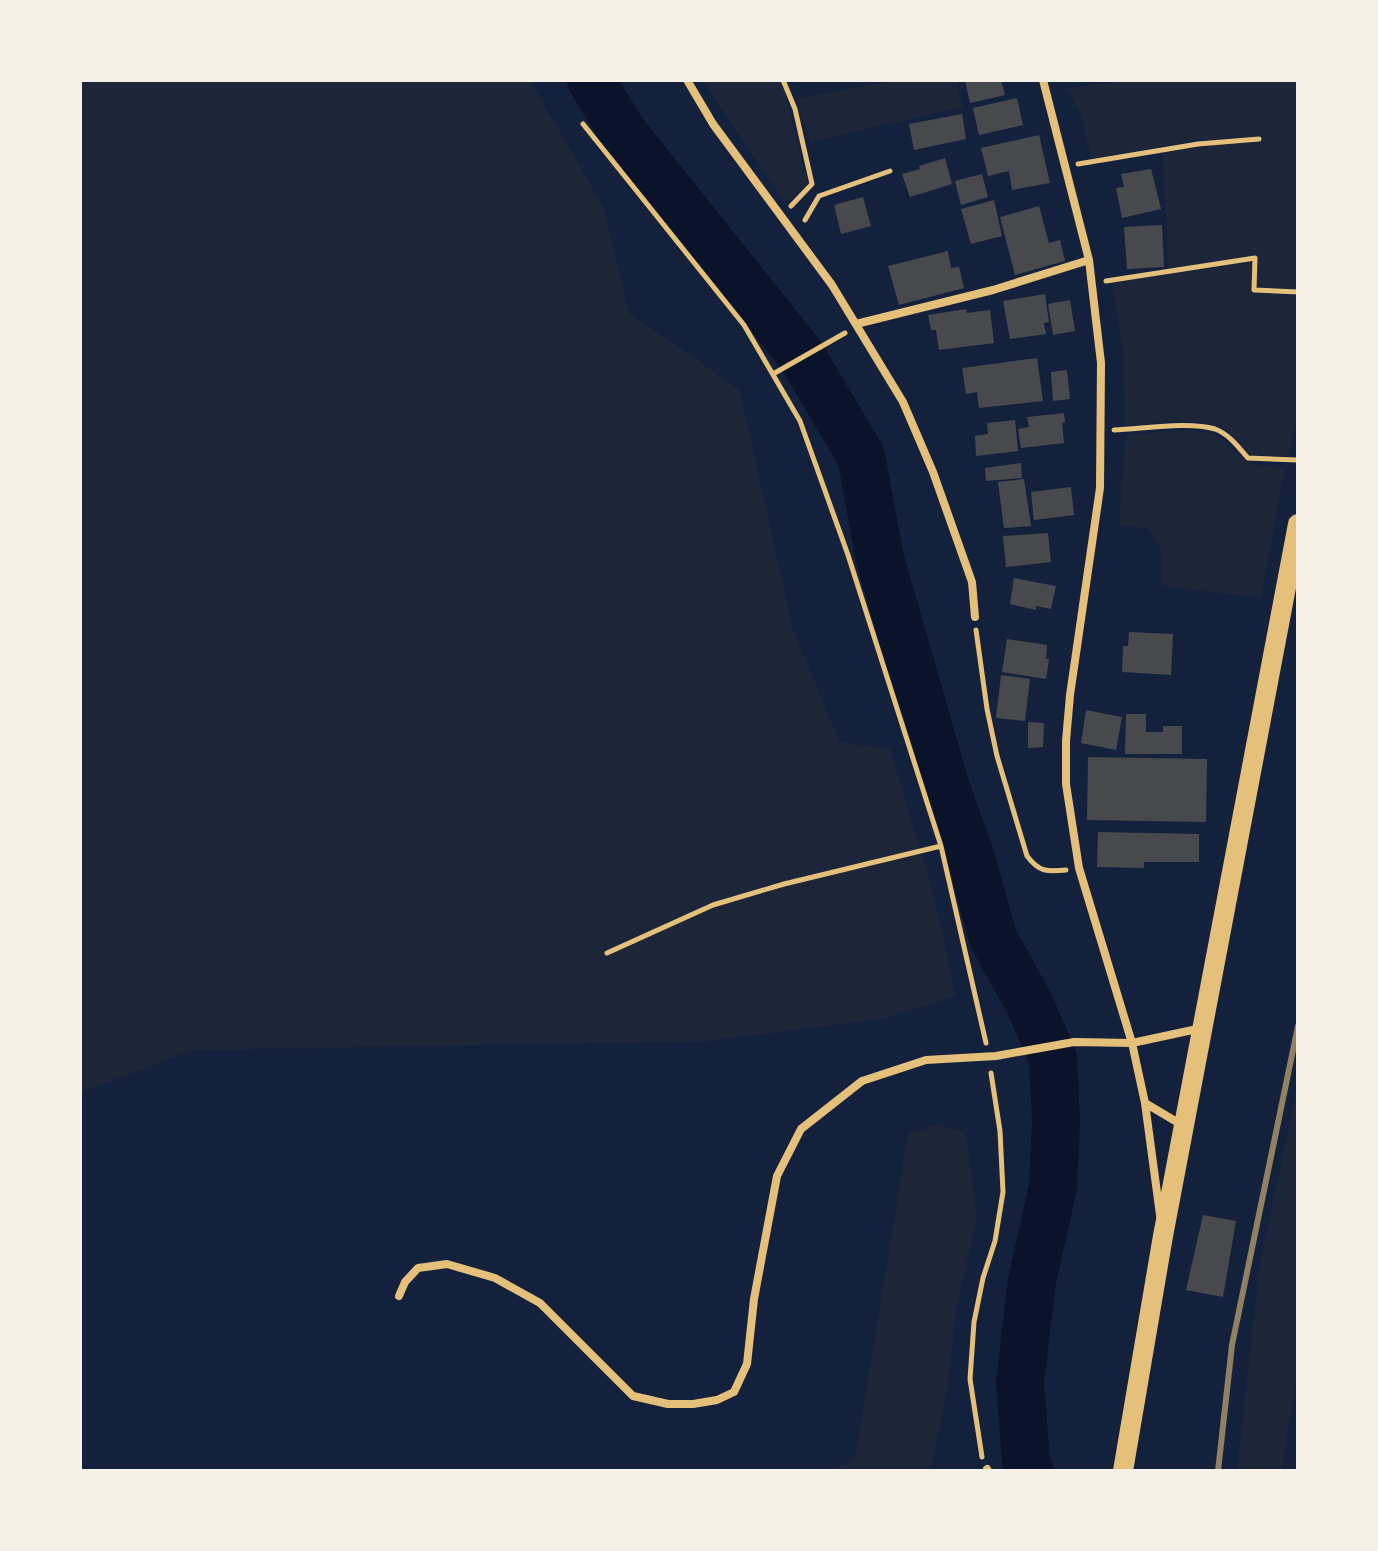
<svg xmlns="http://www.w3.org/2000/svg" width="1378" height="1551" font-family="Manrope,sans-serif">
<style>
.green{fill:#1d2539}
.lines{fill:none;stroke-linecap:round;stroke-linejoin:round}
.river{stroke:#0b132b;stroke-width:48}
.building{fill:#48494c}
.path{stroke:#e5c07b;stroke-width:5}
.minor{stroke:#e5c07b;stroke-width:8}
.trunk{stroke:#e5c07b;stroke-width:20}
.rail{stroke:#918062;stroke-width:6}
</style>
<rect width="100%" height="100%" fill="#14213d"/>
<path class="green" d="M 80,80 L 530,80 L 604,208 L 629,313 L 740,390 L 793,630 L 840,742 L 890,749 L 933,892 L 956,996 L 882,1019 L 708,1041 L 192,1050 L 80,1093 Z
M 702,80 L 780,80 L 783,85 L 808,183 L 786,203 Z
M 898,80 L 956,80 L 963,107 L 810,142 L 796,99 Z
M 1114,80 L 1298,80 L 1298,290 L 1256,289 L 1257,255 L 1169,270 L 1162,151 L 1262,141 L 1262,137 L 1197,140 L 1091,159 L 1082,117 L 1067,88 L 1114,82 Z
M 1253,262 L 1252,292 L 1298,296 L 1298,410 L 1289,456 L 1250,455 C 1243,447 1236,437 1227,431 C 1200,414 1155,425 1125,426 L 1124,358 L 1112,283 Z
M 1185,430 C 1221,433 1223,437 1247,463 L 1285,468 L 1261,598 L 1162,586 C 1161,562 1165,547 1148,529 L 1119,525 L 1126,435 Z
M 1298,1080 L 1298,1372 L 1281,1471 L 1237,1471 L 1259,1270 Z
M 938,1124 L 966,1133 L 977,1218 L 956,1310 L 948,1387 L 931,1471 L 827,1471 L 855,1459 L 908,1134 Z"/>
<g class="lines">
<path class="river" d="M 591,80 L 622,131 L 801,355 L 861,456 L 880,559 L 945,785 L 971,858 L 993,938 L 1029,1003 L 1053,1058 L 1056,1122 L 1053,1187 L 1032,1281 L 1020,1382 L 1026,1461 L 1030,1471"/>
</g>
<path class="building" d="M 965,80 L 1001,80 L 1005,95 L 970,103 Z
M 1017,98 L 1023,125 L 979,135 L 973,108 Z
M 962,114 L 966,139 L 914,150 L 909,124 Z
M 1039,135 L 1050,183 L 1012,190 L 1009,171 L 988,176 L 981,148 Z
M 945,158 L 952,184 L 910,197 L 902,174 L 920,169 L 919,166 Z
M 1151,169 L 1161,209 L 1122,218 L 1116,188 L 1124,187 L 1121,174 Z
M 982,174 L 988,197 L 961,205 L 955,181 Z
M 863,197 L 871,226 L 841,234 L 834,205 Z
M 994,200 L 1002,236 L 971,244 L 961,209 Z
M 1039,206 L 1049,243 L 1060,240 L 1065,261 L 1015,275 L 1000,217 Z
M 1162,225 L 1164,267 L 1127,269 L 1124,227 Z
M 948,251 L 951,268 L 959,267 L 964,288 L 899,305 L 888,266 Z
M 1045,294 L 1049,322 L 1044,323 L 1046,334 L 1010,339 L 1003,301 Z
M 1070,300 L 1075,331 L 1053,335 L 1048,304 Z
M 966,309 L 967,313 L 990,310 L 994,343 L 939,350 L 936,330 L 931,330 L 928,315 Z
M 1037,358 L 1043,401 L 979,408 L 977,392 L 966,394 L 962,368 Z
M 1067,370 L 1070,399 L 1053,401 L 1051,372 Z
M 1064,413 L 1065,422 L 1062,423 L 1064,443 L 1021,448 L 1018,429 L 1029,427 L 1027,417 Z
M 1015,420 L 1018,451 L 976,456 L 975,436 L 988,434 L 987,423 Z
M 1021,463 L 1022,478 L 986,481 L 985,468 Z
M 1024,479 L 1031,526 L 1004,528 L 998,482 Z
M 1071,487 L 1074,515 L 1034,520 L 1031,492 Z
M 1048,533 L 1051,562 L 1006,567 L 1003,536 Z
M 1014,578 L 1056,586 L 1051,609 L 1036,606 L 1036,610 L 1010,604 Z
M 1129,632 L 1173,634 L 1171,675 L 1122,672 L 1123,646 L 1128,646 Z
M 1007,639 L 1047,645 L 1046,659 L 1049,659 L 1046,679 L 1002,672 Z
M 1001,675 L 1030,679 L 1025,721 L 996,718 Z
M 1086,710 L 1122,717 L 1116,750 L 1081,743 Z
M 1126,714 L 1146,714 L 1146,732 L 1163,732 L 1163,726 L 1182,726 L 1182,754 L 1125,754 Z
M 1028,722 L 1044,723 L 1043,747 L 1028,748 Z
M 1088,757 L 1207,759 L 1206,822 L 1087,820 Z
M 1098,832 L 1199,834 L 1199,862 L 1144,862 L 1144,868 L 1097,867 Z
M 1203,1215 L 1236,1221 L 1223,1297 L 1186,1290 Z"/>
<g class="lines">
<path class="path" d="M 783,80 L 795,109 L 812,184 L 791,206
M 583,124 L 744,325 L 800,421 L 848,555 L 941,846 L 986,1043
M 1078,164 L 1198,144 L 1259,139
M 805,220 L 819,196 L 890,171
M 1106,281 L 1255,258 L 1254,290 L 1298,292
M 773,374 L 845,333
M 1114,430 C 1143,429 1188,421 1215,429 C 1229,434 1239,448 1248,458 L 1298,460
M 976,630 L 987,709 L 997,756 L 1027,856 C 1039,872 1047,872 1066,870
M 607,953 L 713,905 L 784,884 L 941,846
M 982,1457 L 970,1379 L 974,1322 L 983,1278 L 995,1241 L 1003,1192 L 1000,1131 L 991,1073"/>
<path class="minor" d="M 687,80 L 713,124 L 832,285 L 903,402 L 933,472 L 972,582 L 975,617
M 1043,80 L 1089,260 L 1101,363 L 1100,488 L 1070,695 L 1066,741 L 1066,784 L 1079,868 L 1132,1043 L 1145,1103 L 1160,1215
M 856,324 L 993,290 L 1089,260
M 1145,1103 L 1182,1125
M 399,1296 L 405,1282 L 418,1268 L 447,1264 L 495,1278 L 540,1303 L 633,1396 L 668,1404 L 693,1404 L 717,1400 L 734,1392 L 747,1364 L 754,1299 L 777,1176 L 801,1129 L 862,1081 L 926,1060 L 996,1056 L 1074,1042 L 1132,1043 L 1202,1028
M 987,1469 L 988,1471"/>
<path class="trunk" d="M 1123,1471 L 1163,1236 L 1298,524"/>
<path class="rail" d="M 1218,1471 L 1232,1345 L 1298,1026"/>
</g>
<rect width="1378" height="1551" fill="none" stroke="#f6f1e7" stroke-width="164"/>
</svg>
